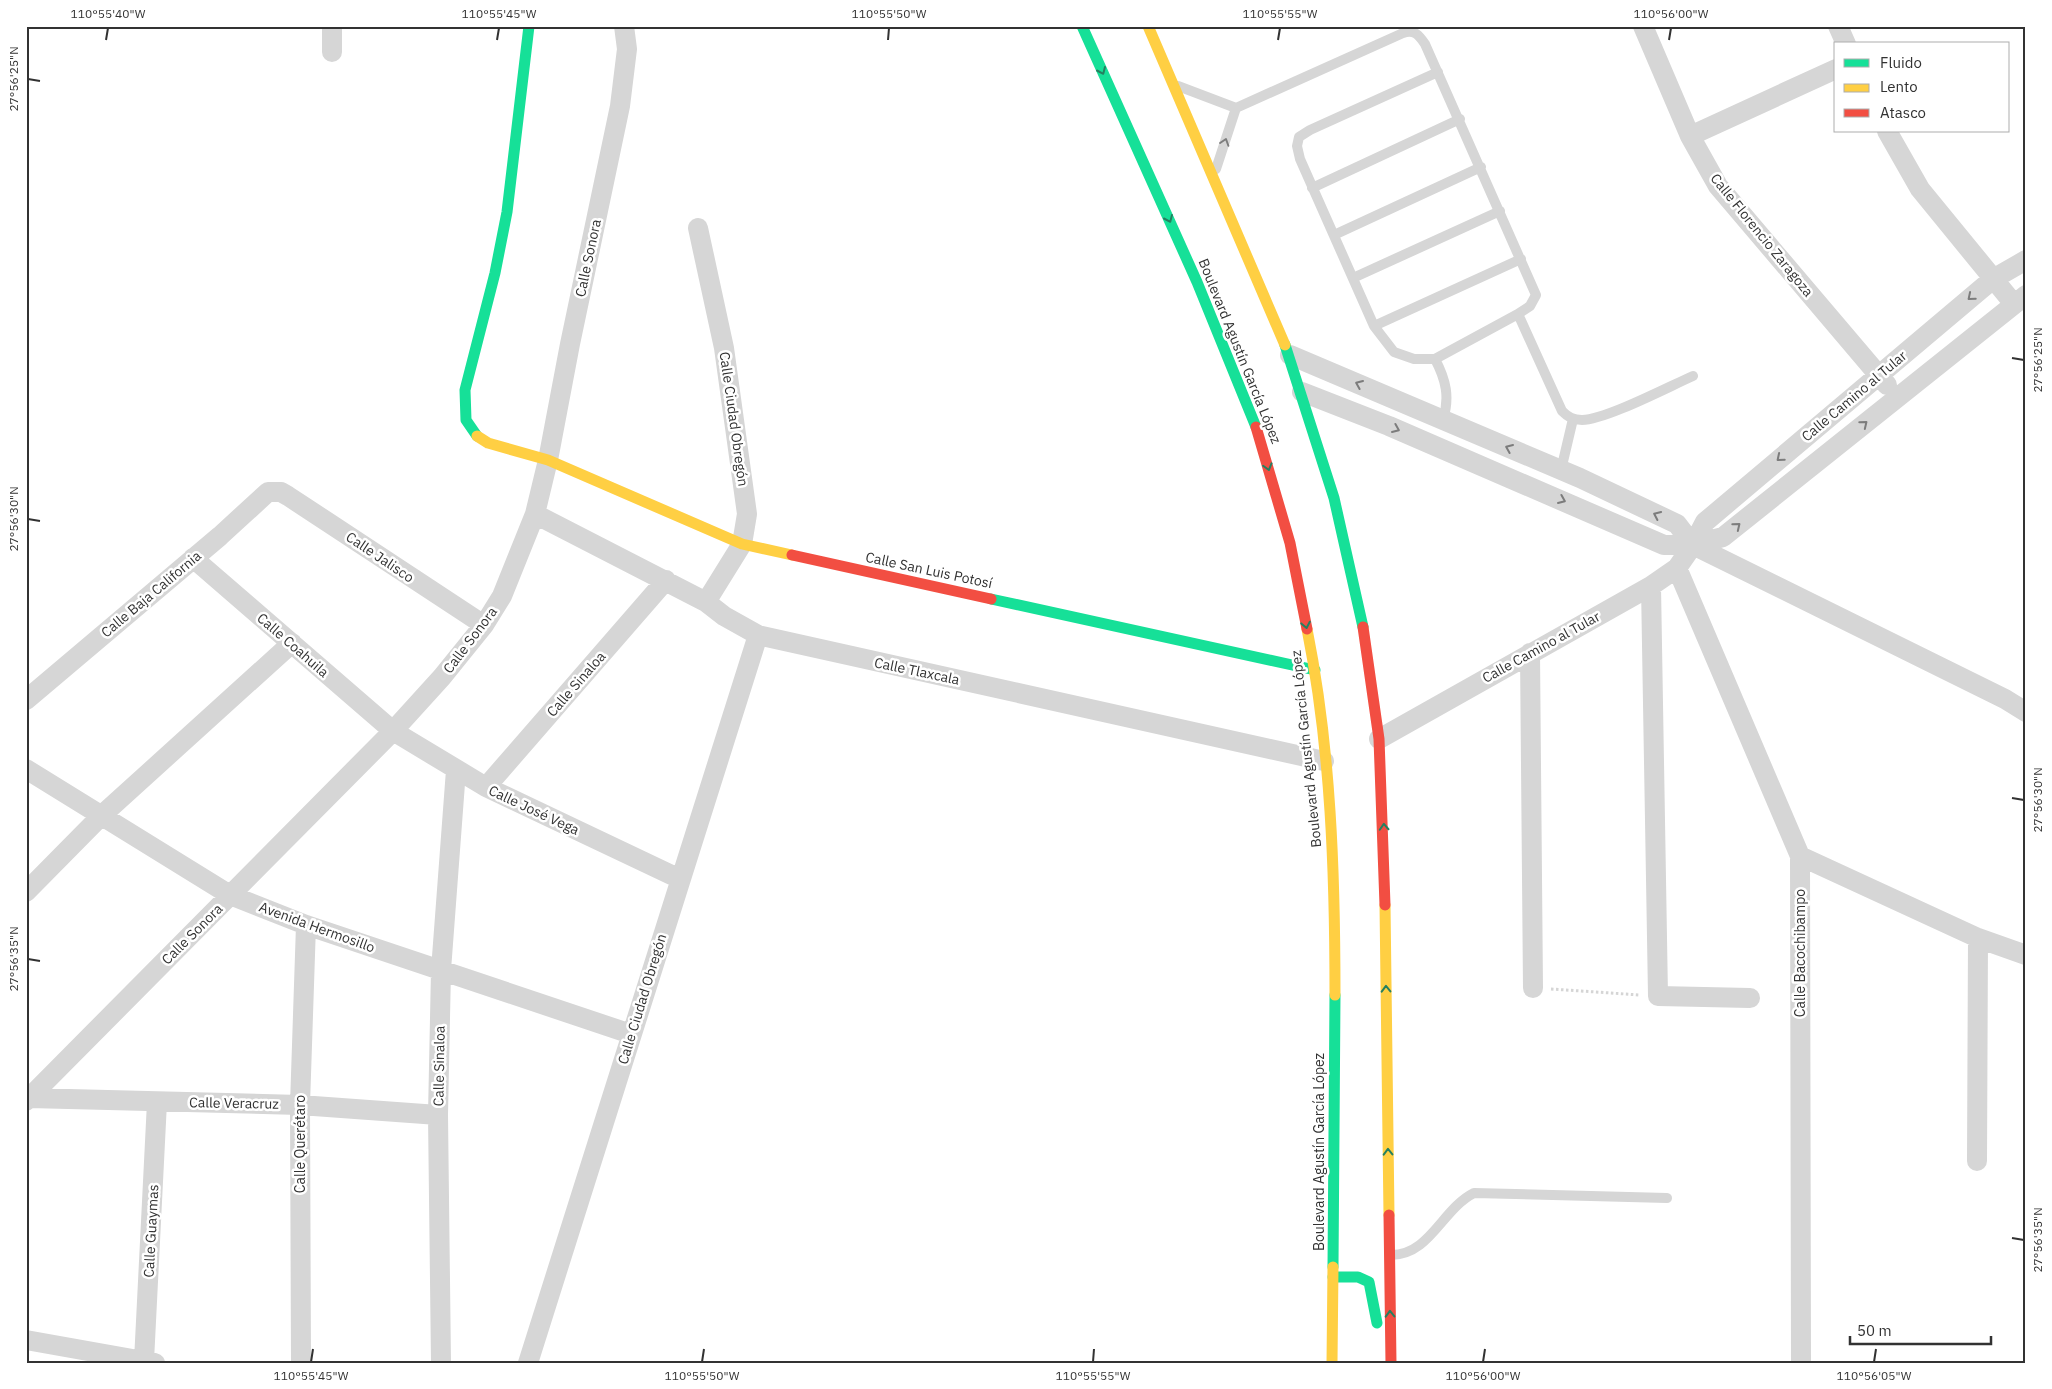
<svg xmlns="http://www.w3.org/2000/svg" width="2052" height="1389" font-family="'IBM Plex Sans',sans-serif">
<style>
.lines{fill:none;stroke-linecap:round;stroke-linejoin:round}
.path{stroke:#d5d5d5;stroke-width:3;stroke-dasharray:2.5 2.5;stroke-linecap:butt}
.lane{stroke:#d6d6d6;stroke-width:10}
.street{stroke:#d6d6d6;stroke-width:20}
.fast{stroke:#16e098;stroke-width:11}
.slow{stroke:#ffcf43;stroke-width:11}
.jam{stroke:#f24e42;stroke-width:11}
.oneway{stroke:#258060}
.oneway2{stroke:#7c7c7c}
.ticks{fill:none;stroke:#323232;stroke-width:2}
.labels{text-anchor:middle;stroke-width:5;stroke-linejoin:round;paint-order:stroke}
.street-label{font-size:14px;fill:#323232;stroke:#fff}
.neatline{fill:none;stroke:#323232;stroke-width:2}
.ticks-label{font-size:12px;text-anchor:middle;fill:#323232}
</style>
<rect width="100%" height="100%" fill="#fff"/>
<g class="lines">
<path class="path" d="M 1551,989 L 1640,995"/>
<path class="lane" d="M 1178,86 L 1236,108 L 1403,33 C 1414,29 1419,35 1425,44 L 1536,295 L 1530,306 L 1518,314 L 1435,359 C 1446,380 1450,397 1443,420
M 1216,169 L 1236,108
M 1312,188 L 1460,119
M 1334,235 L 1481,167
M 1353,278 L 1500,211
M 1518,314 L 1562,411 C 1568,417 1573,420 1582,420 C 1605,420 1668,387 1693,376
M 1374,326 L 1521,259
M 1435,359 L 1414,359 L 1394,352 L 1374,326 L 1300,159 L 1297,146 L 1299,137 L 1310,130 L 1438,72
M 1561,470 L 1573,419
M 1391,1255 C 1430,1255 1442,1209 1474,1193 L 1667,1198"/>
<path class="street" d="M 332,26 L 332,52
M 1643,26 L 1690,136 L 1718,186 L 1887,385
M 1838,26 L 1846,44
M 1887,131 L 1920,189 L 2014,304
M 1690,136 L 1836,69
M 698,228 L 724,348 L 747,514 L 742,544 L 706,602
M 1290,355 L 1580,478 L 1677,524 L 1693,545 L 2005,699 L 2026,712
M 1302,392 L 1389,426 L 1664,545 L 1693,545 L 1723,537 L 2026,295
M 535,514 L 706,602 L 724,616 L 758,635 L 1324,761
M 193,558 L 393,731 L 486,787 L 680,879
M 1677,568 L 1800,856 L 1801,1363
M 1651,586 L 1658,996 L 1750,998
M 1530,653 L 1533,988
M 26,700 L 220,536 L 268,492 L 281,492 L 288,496 L 484,625
M 1379,739 L 1651,586 L 1677,568 L 1693,545 L 1705,522 L 1993,279 L 2026,260
M 26,769 L 230,895 L 306,925 L 631,1034
M 486,787 L 666,580
M 1800,856 L 1978,938 L 2026,955
M 26,892 L 101,816 L 292,643
M 26,1094 L 29,1098 L 300,1105 L 438,1115
M 26,1101 L 393,731 L 442,677 L 484,625 L 502,596 L 535,514 L 548,460 L 570,344 L 620,106 L 627,49 L 624,26
M 1977,1161 L 1978,938
M 26,1340 L 155,1363
M 144,1361 L 157,1102
M 301,1363 L 300,1105 L 306,925
M 441,1363 L 438,1115 L 441,970 L 456,770
M 528,1363 L 758,635"/>
<path class="fast" d="M 1082,26 L 1197,282 L 1256,427
M 1285,345 L 1334,498 L 1363,627
M 477,436 L 466,420 L 465,390 L 495,273 L 507,212 L 529,26
M 991,599 L 1315,670
M 1333,1267 L 1335,995
M 1333,1277 L 1358,1277 L 1369,1282 L 1377,1323"/>
<path class="slow" d="M 1148,26 L 1285,345
M 477,436 L 488,443 L 548,460 L 742,544 L 792,555
M 1307,629 C 1331,749 1335,873 1335,995
M 1385,905 L 1389,1215
M 1332,1363 L 1333,1267"/>
<path class="jam" d="M 1256,427 L 1290,543 L 1307,629
M 792,555 L 991,599
M 1363,627 L 1379,739 L 1385,905
M 1389,1215 L 1391,1363"/>
</g>
<defs><path id="oneway-chevron" d="M-2-3.5L2.5 0L-2 3.5" fill="none" stroke-width="1.6" stroke-linecap="round" stroke-linejoin="round" transform="scale(1.25)"/></defs>
<g class="oneway">
<use href="#oneway-chevron" transform="translate(1102 71) rotate(66)"/>
<use href="#oneway-chevron" transform="translate(1169 219) rotate(66)"/>
<use href="#oneway-chevron" transform="translate(1268 467) rotate(74)"/>
<use href="#oneway-chevron" transform="translate(1306 625) rotate(79)"/>
<use href="#oneway-chevron" transform="translate(1384 827) rotate(-93)"/>
<use href="#oneway-chevron" transform="translate(1386 989) rotate(-91)"/>
<use href="#oneway-chevron" transform="translate(1388 1152) rotate(-91)"/>
<use href="#oneway-chevron" transform="translate(1390 1314) rotate(-91)"/>
</g>
<g class="oneway2">
<use href="#oneway-chevron" transform="translate(1225 142) rotate(-72)"/>
<use href="#oneway-chevron" transform="translate(1971 297) rotate(140)"/>
<use href="#oneway-chevron" transform="translate(1359 384) rotate(-157)"/>
<use href="#oneway-chevron" transform="translate(1864 424) rotate(-39)"/>
<use href="#oneway-chevron" transform="translate(1396 429) rotate(23)"/>
<use href="#oneway-chevron" transform="translate(1509 448) rotate(-157)"/>
<use href="#oneway-chevron" transform="translate(1780 458) rotate(140)"/>
<use href="#oneway-chevron" transform="translate(1562 500) rotate(23)"/>
<use href="#oneway-chevron" transform="translate(1657 515) rotate(-155)"/>
<use href="#oneway-chevron" transform="translate(1737 526) rotate(-39)"/>
</g>
<path class="ticks" d="M 106,40 L 108,28M 497,40 L 499,28M 888,40 L 889,28M 1278,40 L 1280,28M 1669,40 L 1671,28M 28,79 L 40,81M 2012,358 L 2024,360M 28,519 L 40,521M 2012,798 L 2024,800M 28,959 L 40,961M 2012,1238 L 2024,1240M 311,1362 L 313,1349M 702,1362 L 704,1349M 1093,1362 L 1094,1349M 1483,1362 L 1485,1349M 1874,1362 L 1876,1349"/>
<g class="labels">
<g class="street-label">
<text transform="translate(1762 235) rotate(51)" y="5">Calle Florencio Zaragoza</text>
<text transform="translate(588 258) rotate(-78)" y="5">Calle Sonora</text>
<text transform="translate(1240 351) rotate(68)" y="5">Boulevard Agustín García López</text>
<text transform="translate(1854 396) rotate(-40)" y="5">Calle Camino al Tular</text>
<text transform="translate(734 419) rotate(82)" y="5">Calle Ciudad Obregón</text>
<text transform="translate(380 557) rotate(34)" y="5">Calle Jalisco</text>
<text transform="translate(929 570) rotate(12)" y="5">Calle San Luis Potosí</text>
<text transform="translate(151 594) rotate(-40)" y="5">Calle Baja California</text>
<text transform="translate(470 640) rotate(-53)" y="5">Calle Sonora</text>
<text transform="translate(293 645) rotate(41)" y="5">Calle Coahuila</text>
<text transform="translate(1541 647) rotate(-29)" y="5">Calle Camino al Tular</text>
<text transform="translate(917 671) rotate(12)" y="5">Calle Tlaxcala</text>
<text transform="translate(576 684) rotate(-49)" y="5">Calle Sinaloa</text>
<text transform="translate(1306 749) rotate(-96)" y="5">Boulevard Agustín García López</text>
<text transform="translate(534 810) rotate(25)" y="5">Calle José Vega</text>
<text transform="translate(317 927) rotate(20)" y="5">Avenida Hermosillo</text>
<text transform="translate(192 934) rotate(-45)" y="5">Calle Sonora</text>
<text transform="translate(1800 953) rotate(-90)" y="5">Calle Bacochibampo</text>
<text transform="translate(642 999) rotate(-73)" y="5">Calle Ciudad Obregón</text>
<text transform="translate(439 1066) rotate(-89)" y="5">Calle Sinaloa</text>
<text transform="translate(234 1103) rotate(1)" y="5">Calle Veracruz</text>
<text transform="translate(300 1144) rotate(-90)" y="5">Calle Querétaro</text>
<text transform="translate(1319 1152) rotate(-90)" y="5">Boulevard Agustín García López</text>
<text transform="translate(151 1231) rotate(-87)" y="5">Calle Guaymas</text>
</g>
</g>
<rect width="2052" height="1389" fill="none" stroke="#ffffff" stroke-width="55"/>
<rect x="1834" y="42" width="175" height="90" fill="#ffffff" stroke="#adadad"/>
<rect x="1844" y="59" width="25" height="8" fill="#16e098" stroke="#adadad"/>
<text x="1880" y="68" font-size="15" fill="#323232">Fluido</text>
<rect x="1844" y="84" width="25" height="8" fill="#ffcf43" stroke="#adadad"/>
<text x="1880" y="92" font-size="15" fill="#323232">Lento</text>
<rect x="1844" y="109" width="25" height="8" fill="#f24e42" stroke="#adadad"/>
<text x="1880" y="118" font-size="15" fill="#323232">Atasco</text>
<path d="M1850 1336v8h141v-8" fill="none" stroke="#323232" stroke-width="2.5"/>
<text x="1857" y="1336" font-size="15" fill="#323232" stroke="#ffffff" stroke-width="4" paint-order="stroke">50 m</text>
<rect x="28" y="28" width="1996" height="1334" class="neatline"/>
<g class="ticks-label">
<text x="108" y="18">110°55'40"W</text>
<text x="499" y="18">110°55'45"W</text>
<text x="889" y="18">110°55'50"W</text>
<text x="1280" y="18">110°55'55"W</text>
<text x="1671" y="18">110°56'00"W</text>
<text transform="translate(14 79) rotate(-90)" y="4">27°56'25"N</text>
<text transform="translate(2038 360) rotate(-90)" y="4">27°56'25"N</text>
<text transform="translate(14 519) rotate(-90)" y="4">27°56'30"N</text>
<text transform="translate(2038 800) rotate(-90)" y="4">27°56'30"N</text>
<text transform="translate(14 959) rotate(-90)" y="4">27°56'35"N</text>
<text transform="translate(2038 1240) rotate(-90)" y="4">27°56'35"N</text>
<text x="311" y="1380">110°55'45"W</text>
<text x="702" y="1380">110°55'50"W</text>
<text x="1093" y="1380">110°55'55"W</text>
<text x="1483" y="1380">110°56'00"W</text>
<text x="1874" y="1380">110°56'05"W</text>
</g>
</svg>
